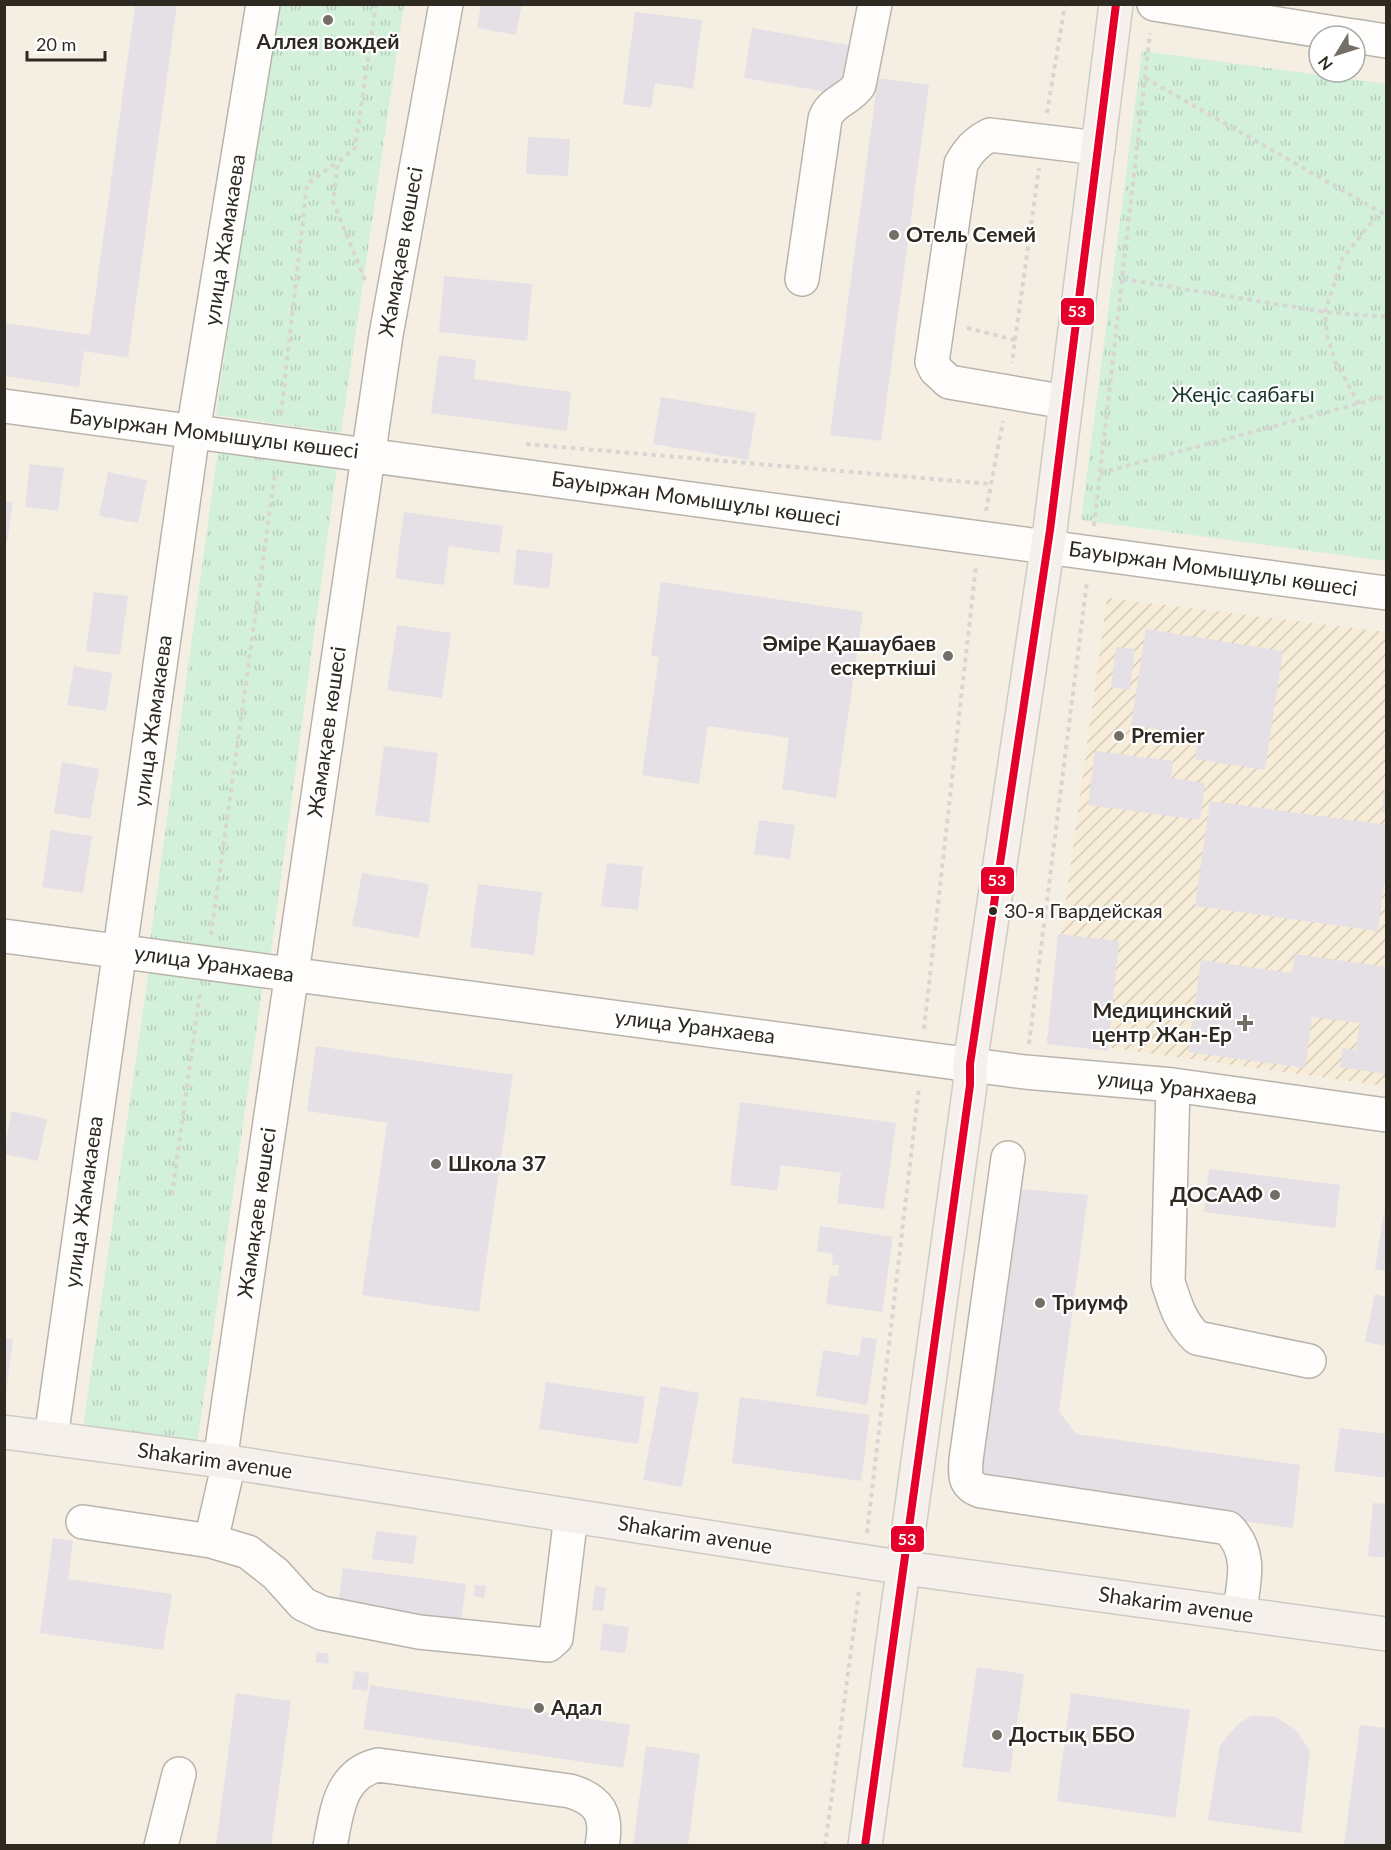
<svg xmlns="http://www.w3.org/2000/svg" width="1391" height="1850" font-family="Lato,sans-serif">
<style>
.industrial{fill:url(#industrial-furrows)}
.park{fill:url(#park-tufts)}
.building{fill:#e4e0e5}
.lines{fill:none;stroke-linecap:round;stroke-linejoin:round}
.minor-casing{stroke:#b9b4ab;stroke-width:36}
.major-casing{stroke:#cdcbc4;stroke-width:36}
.path{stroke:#d8d6d3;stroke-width:4;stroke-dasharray:4.5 4.5;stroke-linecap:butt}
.minor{stroke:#fefdfb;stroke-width:33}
.major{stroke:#f5f0ec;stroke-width:33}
.bus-1-casing{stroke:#fff;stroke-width:12}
.bus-1{stroke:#e4002b;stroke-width:8}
.poi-dot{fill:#746f66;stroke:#fff;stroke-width:2}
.bus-dot{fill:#2e2a22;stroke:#fff;stroke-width:2}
.labels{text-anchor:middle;stroke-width:4.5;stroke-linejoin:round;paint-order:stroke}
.bus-label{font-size:20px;fill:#2e2a22;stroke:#fff;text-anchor:start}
.poi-label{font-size:21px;font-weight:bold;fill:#2e2a22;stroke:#fff;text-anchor:start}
.street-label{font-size:21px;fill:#2e2a22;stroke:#fff}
.park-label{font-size:21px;fill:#173729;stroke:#fff}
.line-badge{stroke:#fff;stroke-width:2}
.badge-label{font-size:16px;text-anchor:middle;font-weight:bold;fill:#fff}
</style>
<defs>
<pattern id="industrial-furrows" width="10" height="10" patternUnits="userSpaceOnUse" patternTransform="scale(1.5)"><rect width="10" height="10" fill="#f7ecd7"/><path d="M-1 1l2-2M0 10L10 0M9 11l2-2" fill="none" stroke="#d4cbb8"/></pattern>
<pattern id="park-tufts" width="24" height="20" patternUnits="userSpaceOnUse" patternTransform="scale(1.5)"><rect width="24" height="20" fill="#d3f0db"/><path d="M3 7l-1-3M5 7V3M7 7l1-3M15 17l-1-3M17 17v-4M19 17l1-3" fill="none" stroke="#b5cebc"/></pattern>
</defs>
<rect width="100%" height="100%" fill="#f5efe3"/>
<path class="industrial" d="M 1107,598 L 1386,632 L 1386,1086 L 1047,1039 Z"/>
<path class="park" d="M 276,5 L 404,5 L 341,433 L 216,415 Z
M 1142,51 L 1386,84 L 1386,561 L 1081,520 Z
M 218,450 L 337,467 L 270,959 L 150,942 Z
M 149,969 L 263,985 L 197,1445 L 83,1428 Z"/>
<path class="building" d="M 481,4 L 522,4 L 516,35 L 477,28 Z
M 135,5 L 177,5 L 128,358 L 84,351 L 79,387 L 4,376 L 4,323 L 90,335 Z
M 635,12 L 702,20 L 693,89 L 655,83 L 651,108 L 623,104 Z
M 752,28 L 854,46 L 846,95 L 744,78 Z
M 878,78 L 929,85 L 881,441 L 830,435 Z
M 528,137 L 570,139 L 568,176 L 526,174 Z
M 444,276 L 532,284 L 527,341 L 439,332 Z
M 439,355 L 476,360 L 474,379 L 571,392 L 567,431 L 431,413 Z
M 661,397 L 756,413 L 748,460 L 653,444 Z
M 30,464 L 64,468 L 58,511 L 25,507 Z
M 108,472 L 147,480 L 138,523 L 99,516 Z
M 4,501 L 13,502 L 7,543 L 4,543 Z
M 404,512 L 503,526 L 499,553 L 449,546 L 444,585 L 395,578 Z
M 517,549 L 553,554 L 549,589 L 513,584 Z
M 661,582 L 863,612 L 836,798 L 782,789 L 789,738 L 708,726 L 699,784 L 642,775 L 659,657 L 651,656 Z
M 94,592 L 128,596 L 120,655 L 86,651 Z
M 397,625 L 451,633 L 442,698 L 387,690 Z
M 1146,629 L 1283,651 L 1265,770 L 1195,759 L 1199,735 L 1131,725 Z
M 1116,647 L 1135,649 L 1130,690 L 1111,687 Z
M 74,666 L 112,673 L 106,711 L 67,705 Z
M 384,746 L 438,753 L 429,823 L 375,815 Z
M 1095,751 L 1173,761 L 1171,778 L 1205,783 L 1200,820 L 1088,805 Z
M 62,762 L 99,769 L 90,819 L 54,813 Z
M 1385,782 L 1386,782 L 1386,813 L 1382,813 Z
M 1210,801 L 1386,825 L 1386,871 L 1378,931 L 1195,906 Z
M 759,820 L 795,825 L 790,859 L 754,854 Z
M 51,830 L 92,836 L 83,893 L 42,887 Z
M 607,863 L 643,867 L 638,910 L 601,906 Z
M 362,873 L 429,884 L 419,938 L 352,926 Z
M 478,884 L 542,892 L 534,955 L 470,947 Z
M 1058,934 L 1119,941 L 1108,1051 L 1047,1044 Z
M 1295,954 L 1386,967 L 1386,1074 L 1340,1067 L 1343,1048 L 1356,1050 L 1360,1023 L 1312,1017 L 1305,1068 L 1188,1052 L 1201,960 L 1292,973 Z
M 316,1046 L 513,1075 L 479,1312 L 362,1295 L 387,1123 L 307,1111 Z
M 740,1102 L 896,1123 L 884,1209 L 837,1203 L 841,1173 L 781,1165 L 777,1191 L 730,1185 Z
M 11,1111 L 47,1119 L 38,1161 L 4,1154 Z
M 1209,1169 L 1340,1185 L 1335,1228 L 1204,1212 Z
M 1022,1189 L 1088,1195 L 1059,1411 L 1076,1434 L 1300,1465 L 1293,1528 L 980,1485 Z
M 1385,1207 L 1386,1207 L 1386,1271 L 1375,1269 Z
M 820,1226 L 893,1237 L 882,1312 L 826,1304 L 830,1275 L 838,1276 L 839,1265 L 832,1265 L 833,1254 L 817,1251 Z
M 1375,1294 L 1386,1297 L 1386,1346 L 1365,1342 Z
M 862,1337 L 877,1339 L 867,1405 L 816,1396 L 823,1350 L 859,1356 Z
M 4,1338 L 13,1339 L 6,1394 L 4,1394 Z
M 546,1382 L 645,1397 L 638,1444 L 539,1429 Z
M 661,1386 L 699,1393 L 682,1487 L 643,1480 Z
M 740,1397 L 870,1415 L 861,1481 L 732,1463 Z
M 1340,1428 L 1386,1434 L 1386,1478 L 1334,1471 Z
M 1373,1503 L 1386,1504 L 1386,1558 L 1368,1556 Z
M 376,1531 L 417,1536 L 413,1564 L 372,1559 Z
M 53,1538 L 73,1541 L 68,1579 L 172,1594 L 163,1650 L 40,1633 Z
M 343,1568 L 466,1584 L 460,1629 L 337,1612 Z
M 475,1585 L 486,1586 L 484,1598 L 474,1596 Z
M 595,1586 L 606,1588 L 603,1611 L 592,1610 Z
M 603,1623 L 629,1627 L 625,1653 L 600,1650 Z
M 317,1652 L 329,1654 L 328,1664 L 315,1662 Z
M 977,1667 L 1024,1674 L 1010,1773 L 962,1767 Z
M 355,1671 L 369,1673 L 367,1691 L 352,1689 Z
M 370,1685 L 630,1725 L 623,1768 L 363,1729 Z
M 236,1693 L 291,1701 L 271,1846 L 216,1846 Z
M 1071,1693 L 1190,1710 L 1175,1818 L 1057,1801 Z
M 1251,1716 L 1276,1717 L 1296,1730 L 1310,1751 L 1301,1833 L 1208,1820 L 1220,1745 L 1237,1725 Z
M 1360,1725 L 1386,1728 L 1386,1846 L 1344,1846 Z
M 646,1746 L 700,1754 L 688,1846 L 633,1846 Z"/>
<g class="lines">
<g class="minor-casing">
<path id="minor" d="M 1154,4 L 1353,36
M 1355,36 L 1386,41
M 802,279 L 825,119 C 830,102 849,100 859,85 L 875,4
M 1066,402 L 949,382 L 936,370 L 932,362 L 961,164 C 969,150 976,142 990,135 L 1098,148
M 4,406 L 1386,593
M 4,936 L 1025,1072 L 1173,1085 L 1386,1115
M 1173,1085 L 1168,1282 C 1175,1304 1180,1322 1197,1338 L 1309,1361
M 1008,1158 L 966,1460 C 965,1476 964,1485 981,1491 L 1228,1528 C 1253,1553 1244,1582 1239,1614
M 51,1438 L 193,432 L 263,4
M 220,1461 L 386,335 L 446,4
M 83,1522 L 211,1541 L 248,1552 L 276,1574 L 303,1604 L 322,1613 L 419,1632 L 548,1645 L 556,1638 L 571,1516
M 211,1541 L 229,1462
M 161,1846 L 179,1774
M 330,1846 C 337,1812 339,1774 378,1765 L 570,1791 C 600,1800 608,1815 602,1846"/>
</g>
<g class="major-casing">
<path id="major" d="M 4,1432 L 229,1462 L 905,1568 L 1386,1634
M 865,1846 L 970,1085 L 970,1064 L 1050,530 L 1116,4"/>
</g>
<path class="path" d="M 1145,78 L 1386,215
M 1047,113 L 1065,4
M 1123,279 L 1325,312 L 1386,317
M 365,280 L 333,202 L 338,162 L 355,148 L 376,4
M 967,328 L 1015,340 L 1012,363
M 1015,340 L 1039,168
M 1359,404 L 1335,361 L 1327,335 L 1325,312 L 1342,259 L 1380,212
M 281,414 L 307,184 L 337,162
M 526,444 L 992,484
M 1100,473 L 1386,396
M 986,511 L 1003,421
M 1094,526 L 1150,33
M 211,935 L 275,473
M 924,1029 L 976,565
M 1029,1044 L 1087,581
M 172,1195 L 200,992
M 867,1533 L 919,1087
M 825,1846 L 859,1591"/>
<use href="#minor" class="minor"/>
<use href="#major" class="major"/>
<g class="bus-1-casing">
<path id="bus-1" d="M 865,1846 L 970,1085 L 970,1064 L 1050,530 L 1116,4"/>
</g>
<use href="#bus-1" class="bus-1"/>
</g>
<g class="poi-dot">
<circle cx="328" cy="20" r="6"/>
<circle cx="894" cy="235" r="6"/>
<circle cx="948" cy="656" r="6"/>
<circle cx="1119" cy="736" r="6"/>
<path d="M1242 1014h6v6h6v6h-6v6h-6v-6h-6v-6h6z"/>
<circle cx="436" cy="1164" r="6"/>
<circle cx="1275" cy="1195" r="6"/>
<circle cx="1040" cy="1303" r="6"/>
<circle cx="539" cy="1708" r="6"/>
<circle cx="997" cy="1735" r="6"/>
</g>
<circle class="bus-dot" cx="993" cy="911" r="5"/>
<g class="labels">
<g class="bus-label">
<text x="1004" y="918">30-я Гвардейская</text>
</g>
<g class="poi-label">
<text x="328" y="49" text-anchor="middle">Аллея вождей</text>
<text x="906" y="242">Отель Семей</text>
<text x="936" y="651" text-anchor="end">Әміре Қашаубаев<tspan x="936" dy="24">ескерткіші</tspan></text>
<text x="1131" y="743">Premier</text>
<text x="1232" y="1018" text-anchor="end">Медицинский<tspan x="1232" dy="24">центр Жан-Ер</tspan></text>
<text x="448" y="1171">Школа 37</text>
<text x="1263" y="1202" text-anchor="end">ДОСААФ</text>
<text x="1052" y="1310">Триумф</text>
<text x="551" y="1715">Адал</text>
<text x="1009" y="1742">Достық ББО</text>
</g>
<g class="street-label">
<text transform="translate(225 240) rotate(-81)" y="7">улица Жамакаева</text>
<text transform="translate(401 252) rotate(-80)" y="7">Жамақаев көшесі</text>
<text transform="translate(214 434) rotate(7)" y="7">Бауыржан Момышұлы көшесі</text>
<text transform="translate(696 499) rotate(8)" y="7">Бауыржан Момышұлы көшесі</text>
<text transform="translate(1213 569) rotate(8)" y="7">Бауыржан Момышұлы көшесі</text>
<text transform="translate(153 721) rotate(-82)" y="7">улица Жамакаева</text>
<text transform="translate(327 732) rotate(-82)" y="7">Жамақаев көшесі</text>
<text transform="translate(214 964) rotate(8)" y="7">улица Уранхаева</text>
<text transform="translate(695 1027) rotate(7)" y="7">улица Уранхаева</text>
<text transform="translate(1177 1088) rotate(7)" y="7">улица Уранхаева</text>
<text transform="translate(84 1202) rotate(-82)" y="7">улица Жамакаева</text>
<text transform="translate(257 1213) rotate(-82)" y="7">Жамақаев көшесі</text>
<text transform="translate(215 1461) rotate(8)" y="7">Shakarim avenue</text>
<text transform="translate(695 1535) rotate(9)" y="7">Shakarim avenue</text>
<text transform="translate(1176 1605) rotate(8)" y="7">Shakarim avenue</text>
</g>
<g class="park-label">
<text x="1243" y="402">Жеңіс саябағы</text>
</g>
</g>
<g class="line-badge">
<rect x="1060" y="297" width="35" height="29" rx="6" fill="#e4002b"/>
<rect x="980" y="866" width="35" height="29" rx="6" fill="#e4002b"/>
<rect x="890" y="1525" width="35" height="28" rx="6" fill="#e4002b"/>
</g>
<g class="badge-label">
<text x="1077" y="317">53</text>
<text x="997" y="886">53</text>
<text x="907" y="1545">53</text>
</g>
<rect width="1391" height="1850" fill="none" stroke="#2e2a22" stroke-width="12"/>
<g transform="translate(1337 54) rotate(232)"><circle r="28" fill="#ffffff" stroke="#abaaa7" stroke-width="1.5"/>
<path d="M0-4.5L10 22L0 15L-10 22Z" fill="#746f66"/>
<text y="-9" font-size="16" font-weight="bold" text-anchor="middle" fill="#2e2a22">N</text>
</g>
<path d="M27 51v9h78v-9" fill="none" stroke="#2e2a22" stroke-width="3"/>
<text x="36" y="51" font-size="18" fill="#2e2a22" stroke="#ffffff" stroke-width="4.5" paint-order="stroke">20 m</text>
</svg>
